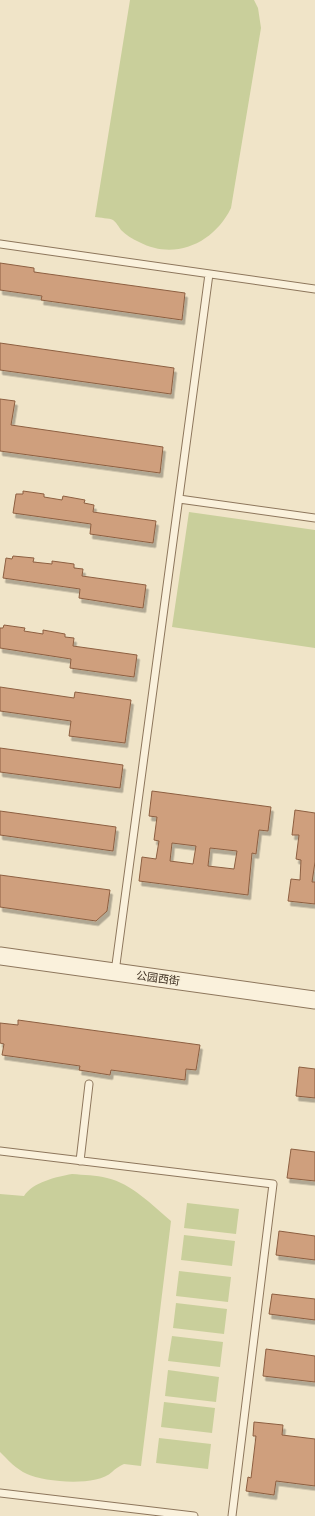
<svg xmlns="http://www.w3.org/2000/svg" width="315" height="1516" font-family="Lora,'Noto Sans SC',serif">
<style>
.green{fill:#c9cf9b}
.building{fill:#cf9f7d;stroke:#8d5f41;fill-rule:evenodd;filter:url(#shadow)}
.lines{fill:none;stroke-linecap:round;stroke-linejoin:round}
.service-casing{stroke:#8d765c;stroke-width:9}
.tertiary-casing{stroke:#8d765c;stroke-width:19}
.service{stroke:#faf1dc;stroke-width:7}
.tertiary{stroke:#faf1dc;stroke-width:17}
.labels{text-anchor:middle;stroke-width:3.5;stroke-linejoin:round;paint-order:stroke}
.street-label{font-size:11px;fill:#3d2e20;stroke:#f7eed8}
</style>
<defs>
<filter id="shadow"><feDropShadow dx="2.5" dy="4.5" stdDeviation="0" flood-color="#0004"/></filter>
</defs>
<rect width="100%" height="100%" fill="#f0e4c8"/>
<path class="green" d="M 130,0 L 254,0 L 258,8 L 261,28 L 231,208 C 214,243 175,261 139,242 C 132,239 126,235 121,230 C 119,227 116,222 113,220 C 109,218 100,218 95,217 Z
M 189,512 L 315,530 L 315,648 L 172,627 Z
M 72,1174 C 84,1175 96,1175 107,1178 C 132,1184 151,1204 171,1221 L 141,1466 L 124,1464 C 119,1466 115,1469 112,1472 C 96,1487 44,1482 27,1474 C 16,1469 8,1460 0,1452 L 0,1194 L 24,1196 C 33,1182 56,1177 72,1174 Z
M 187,1203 L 239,1209 L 236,1234 L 184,1228 Z
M 184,1235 L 235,1241 L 232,1266 L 181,1260 Z
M 179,1271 L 231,1277 L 228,1302 L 176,1296 Z
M 176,1303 L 227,1309 L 224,1334 L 173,1328 Z
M 172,1336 L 223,1342 L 220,1367 L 168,1361 Z
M 168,1370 L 219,1377 L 216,1402 L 165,1396 Z
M 164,1402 L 215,1408 L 212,1433 L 161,1427 Z
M 159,1438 L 211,1444 L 208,1469 L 156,1463 Z"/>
<path class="building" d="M 0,263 L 34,268 L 34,272 L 185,293 L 182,320 L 41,300 L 42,296 L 0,290 Z
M 0,343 L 174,368 L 171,394 L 0,370 Z
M 0,399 L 15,401 L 11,425 L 163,447 L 160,473 L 0,451 Z
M 23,491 L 44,494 L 44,497 L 62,500 L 63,496 L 85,500 L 84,503 L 94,505 L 93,512 L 156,521 L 153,543 L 90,534 L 91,524 L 13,513 L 16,494 L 23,494 Z
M 13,556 L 34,558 L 33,562 L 52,564 L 52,561 L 74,564 L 74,568 L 83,569 L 82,576 L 146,585 L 143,608 L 79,598 L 80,589 L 3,578 L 6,558 L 12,559 Z
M 4,625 L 25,628 L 24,631 L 43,634 L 43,630 L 65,634 L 65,637 L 74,638 L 73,646 L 137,655 L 134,677 L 70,668 L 71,659 L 0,648 L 0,628 L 3,628 Z
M 0,687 L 74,698 L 75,692 L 131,700 L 125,743 L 69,736 L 71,721 L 0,711 Z
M 0,748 L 123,765 L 120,788 L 0,772 Z
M 152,791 L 271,807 L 268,831 L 259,830 L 256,854 L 252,853 L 248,895 L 139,881 L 142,857 L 156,859 L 159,841 L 154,840 L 157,817 L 149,816 ZM 172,843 L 196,846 L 193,864 L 170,861 ZM 210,848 L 237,851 L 234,869 L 208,866 Z
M 295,810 L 315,813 L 315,862 L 312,882 L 315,882 L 315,904 L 288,901 L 291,879 L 300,880 L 301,860 L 296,859 L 299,835 L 292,835 Z
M 0,811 L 116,827 L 113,851 L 0,835 Z
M 0,875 L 110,890 L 107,911 L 96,921 L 0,907 Z
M 18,1020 L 200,1045 L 196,1070 L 186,1069 L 185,1080 L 111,1070 L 110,1075 L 79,1070 L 80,1066 L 2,1055 L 4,1044 L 0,1043 L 0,1023 L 18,1025 Z
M 299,1067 L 315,1069 L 315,1098 L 296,1096 Z
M 291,1149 L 315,1152 L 315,1181 L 287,1178 Z
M 279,1231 L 315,1236 L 315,1260 L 276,1255 Z
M 272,1294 L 315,1299 L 315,1320 L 269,1314 Z
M 266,1349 L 315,1356 L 315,1382 L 263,1376 Z
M 254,1422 L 283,1425 L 282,1435 L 315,1439 L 315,1486 L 276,1481 L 274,1495 L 246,1491 L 248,1477 L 251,1478 L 256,1436 L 253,1436 Z"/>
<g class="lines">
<g class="service-casing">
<path id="service" d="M 0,244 L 315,289
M 179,499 L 315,518
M 115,972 L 209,274
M 0,1151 L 273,1184 L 232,1516
M 80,1161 L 89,1084
M 0,1493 L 194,1516"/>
</g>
<g class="tertiary-casing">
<path id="tertiary" d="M 0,956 L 315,1000"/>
</g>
<use href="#service" class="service"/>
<use href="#tertiary" class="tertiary"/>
</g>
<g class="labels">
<g class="street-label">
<text transform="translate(158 978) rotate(8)" y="4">公园西街</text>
</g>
</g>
</svg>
